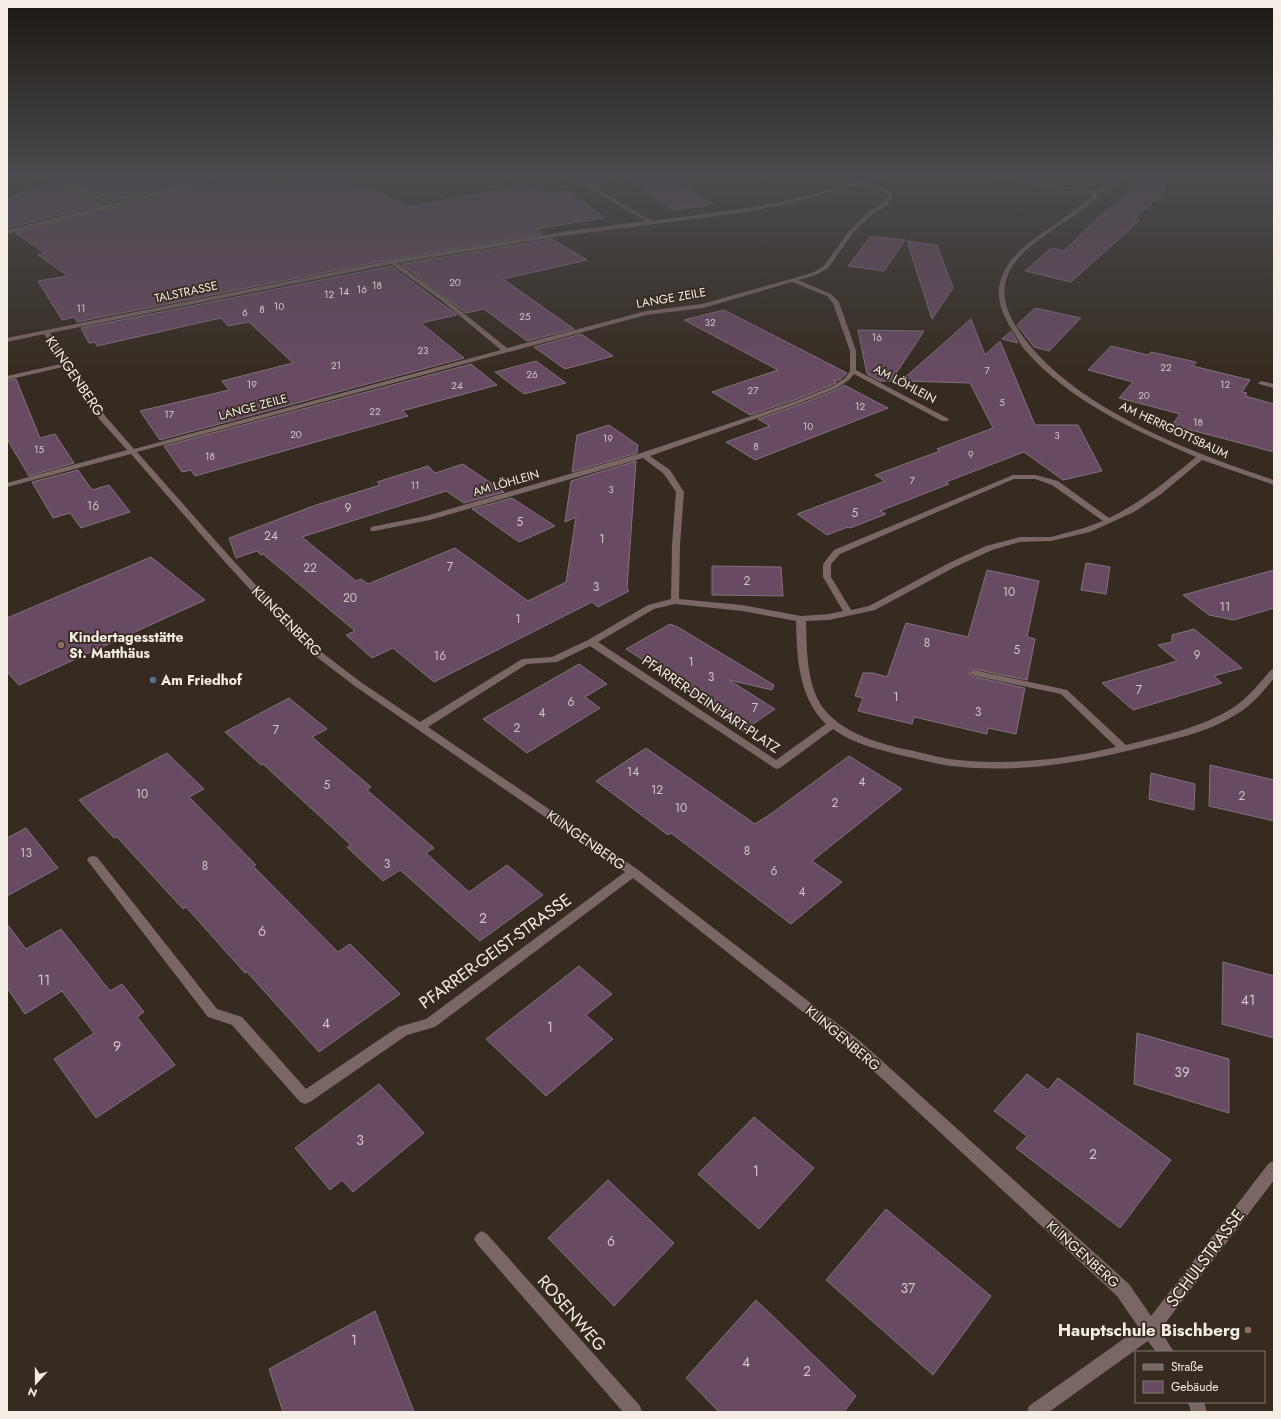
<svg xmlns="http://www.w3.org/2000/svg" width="1281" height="1419" font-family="Jost,sans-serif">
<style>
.building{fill:#694a63;stroke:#80727d}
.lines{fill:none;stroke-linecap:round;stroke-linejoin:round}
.minor{fill:#7a6664;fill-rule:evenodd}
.education-dot{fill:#8d6e63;stroke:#352b20;stroke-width:1.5}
.service-dot{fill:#5c6f8a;stroke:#352b20;stroke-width:1.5}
.labels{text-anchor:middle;stroke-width:3.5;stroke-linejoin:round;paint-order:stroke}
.far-number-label{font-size:10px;fill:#d1c4c5}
.far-street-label{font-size:12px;fill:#f4ede6;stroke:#352b20}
.number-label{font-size:12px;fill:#d1c4c5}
.street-label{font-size:14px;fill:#f4ede6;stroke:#352b20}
.poi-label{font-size:14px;font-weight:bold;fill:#f4ede6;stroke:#352b20;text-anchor:start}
.near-number-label{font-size:14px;fill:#d1c4c5}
.near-street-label{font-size:17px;fill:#f4ede6;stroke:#352b20}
.near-poi-label{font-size:17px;font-weight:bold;fill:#f4ede6;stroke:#352b20;text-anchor:end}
</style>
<rect width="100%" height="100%" fill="#352b20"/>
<path class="building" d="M 73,176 L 201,176 L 202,178 L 113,201 L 81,187 L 60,180 Z
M 246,176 L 270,187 L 318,176 L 332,176 L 361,189 L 366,187 L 412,206 L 529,185 L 548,194 L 569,191 L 605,218 L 536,229 L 543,234 L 392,259 L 77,322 L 74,317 L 62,320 L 38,281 L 68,276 L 38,255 L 45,253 L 15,233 L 203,183 L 203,187 Z
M 626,176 L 667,176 L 713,204 L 674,210 Z
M 1149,176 L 1156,176 L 1167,189 L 1134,219 L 1139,221 L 1071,282 L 1025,271 L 1051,248 L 1064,251 L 1099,217 Z
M 51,183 L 75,191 L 103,204 L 7,228 L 7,198 Z
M 871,236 L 905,240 L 884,271 L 848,266 Z
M 552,239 L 587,260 L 503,279 L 574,329 L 527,341 L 484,309 L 466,313 L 401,264 Z
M 907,241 L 937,245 L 953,288 L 932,319 Z
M 391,266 L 457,315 L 421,323 L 464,358 L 160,440 L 140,411 L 229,390 L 222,381 L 293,363 L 249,322 L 228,326 L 221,318 L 97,346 L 95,342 L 89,343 L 81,328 Z
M 1035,308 L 1081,318 L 1049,351 L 1034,347 L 1017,325 Z
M 724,310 L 847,373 L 840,380 L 833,380 L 837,382 L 832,385 L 795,400 L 750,415 L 712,392 L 778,370 L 684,320 Z
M 971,319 L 985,355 L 1000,341 L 1035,425 L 1078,425 L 1102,471 L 1063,480 L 1024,452 L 946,482 L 949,484 L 880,511 L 886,514 L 850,528 L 848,527 L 827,535 L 797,514 L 885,481 L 875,475 L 940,451 L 937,449 L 993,428 L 970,383 L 901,381 Z
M 858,330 L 924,331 L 891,381 L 880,381 L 867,374 Z
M 1011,331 L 1012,333 L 1018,343 L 1002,339 Z
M 581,334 L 613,356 L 565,369 L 534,347 Z
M 1111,346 L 1148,355 L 1151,352 L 1196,362 L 1193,366 L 1250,380 L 1242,392 L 1247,393 L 1245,396 L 1274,404 L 1274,452 L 1172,425 L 1180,414 L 1119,398 L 1133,382 L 1088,370 Z
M 536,361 L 566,383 L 524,394 L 495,372 Z
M 471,364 L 497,385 L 402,411 L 408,416 L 195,476 L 191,470 L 182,472 L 164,446 Z
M 16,379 L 40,438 L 55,434 L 74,463 L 29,476 L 7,439 L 7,381 Z
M 844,385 L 888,408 L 755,460 L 726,442 L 770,426 L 758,419 L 801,404 L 838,389 Z
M 609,425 L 638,445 L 637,453 L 572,472 L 577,435 Z
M 636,461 L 627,589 L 629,591 L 598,607 L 592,602 L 434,682 L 393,648 L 372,658 L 346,635 L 355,631 L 263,554 L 261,555 L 257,551 L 236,558 L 229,538 L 316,505 L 380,485 L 377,482 L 428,466 L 435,473 L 463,464 L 504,492 L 464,503 L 446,491 L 302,537 L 356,581 L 361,579 L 368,584 L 455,548 L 528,601 L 566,582 L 576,517 L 565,522 L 571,481 Z
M 78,470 L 92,490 L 109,485 L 130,512 L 81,528 L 70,513 L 53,518 L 32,482 Z
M 512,498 L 555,526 L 519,542 L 472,509 Z
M 151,557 L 205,600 L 19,685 L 7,672 L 7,618 Z
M 1086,563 L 1110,567 L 1106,594 L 1081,590 Z
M 712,566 L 781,567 L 783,596 L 712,595 Z
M 987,570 L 1039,581 L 1027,637 L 1035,639 L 1027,680 L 974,669 L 970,670 L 968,673 L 971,676 L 1025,688 L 1016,734 L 988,728 L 987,734 L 914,717 L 912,724 L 858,711 L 863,698 L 855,696 L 863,673 L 873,673 L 887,677 L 906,623 L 968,637 Z
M 1274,570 L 1274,608 L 1234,620 L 1209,615 L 1183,595 Z
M 670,624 L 675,626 L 676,626 L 774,685 L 772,690 L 729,680 L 775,709 L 743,731 L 697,701 L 701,698 L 626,649 Z
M 1194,629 L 1242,668 L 1214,676 L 1222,683 L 1133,710 L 1102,683 L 1177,661 L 1158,645 L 1172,642 L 1172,635 Z
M 579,664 L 607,684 L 585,697 L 600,708 L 527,753 L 483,719 Z
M 289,698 L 327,729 L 312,737 L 371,787 L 367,790 L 434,848 L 426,853 L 469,892 L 507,865 L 543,895 L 480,941 L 400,870 L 383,881 L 347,847 L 351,845 L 263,764 L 261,765 L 225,732 Z
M 646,748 L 755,824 L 772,813 L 849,756 L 902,789 L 812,861 L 842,882 L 791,924 L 671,833 L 668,835 L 596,781 Z
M 167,753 L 204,789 L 189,797 L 256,865 L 253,866 L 338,952 L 350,944 L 400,994 L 319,1052 L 247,972 L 245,973 L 186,907 L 183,909 L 117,837 L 114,838 L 79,800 Z
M 1210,765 L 1274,780 L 1274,821 L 1209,806 Z
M 1151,773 L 1195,784 L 1194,810 L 1149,799 Z
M 26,828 L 58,868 L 7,896 L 7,838 Z
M 7,924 L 26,949 L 61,929 L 110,991 L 122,984 L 144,1012 L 137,1017 L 175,1065 L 96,1118 L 54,1059 L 94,1033 L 62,991 L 25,1014 L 7,988 Z
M 1223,962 L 1274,976 L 1274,1038 L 1222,1024 Z
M 579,966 L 612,994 L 586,1015 L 613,1039 L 546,1096 L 486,1039 Z
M 1137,1033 L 1229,1059 L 1229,1113 L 1134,1084 Z
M 1027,1074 L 1048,1090 L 1058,1078 L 1171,1160 L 1120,1228 L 1016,1148 L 1027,1136 L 994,1111 Z
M 379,1084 L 424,1133 L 353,1192 L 342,1180 L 330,1190 L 295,1148 Z
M 754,1117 L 814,1168 L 759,1229 L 698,1174 Z
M 608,1180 L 674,1243 L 614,1306 L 548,1238 Z
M 886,1209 L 991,1296 L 933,1375 L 826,1280 Z
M 756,1300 L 856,1396 L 844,1412 L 719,1412 L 686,1378 Z
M 375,1311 L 414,1412 L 283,1412 L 269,1369 Z"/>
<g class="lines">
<path class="minor" d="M 33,176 L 40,176 L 80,188 L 113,203 L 216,176 L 223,176 L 116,206 L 7,234 L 7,230 L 108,204 L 76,190 Z
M 560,176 L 566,176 L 590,185 L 614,176 L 620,176 L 594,187 L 652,221 L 747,208 L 781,202 L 860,181 L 883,176 L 892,176 L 865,182 L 892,192 L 892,198 L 887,205 L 870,216 L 853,233 L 828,268 L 816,275 L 798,280 L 831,294 L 839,302 L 856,351 L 856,370 L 949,419 L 948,421 L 942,421 L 854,374 L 849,380 L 837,388 L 800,403 L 650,456 L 670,470 L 684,492 L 680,545 L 679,599 L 742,605 L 801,616 L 829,614 L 843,611 L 823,577 L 823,564 L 834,550 L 1013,475 L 1036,475 L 1058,481 L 1109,518 C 1142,502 1168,480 1196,457 C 1136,431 1069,401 1025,350 C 1020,344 1016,336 1012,330 C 1000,311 993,291 1005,270 C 1016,249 1037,237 1056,224 C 1068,215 1080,206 1092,197 L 1092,193 L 988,176 L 1000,176 L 1094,191 C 1107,189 1114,176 1126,176 L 1105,192 L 1097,193 L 1097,198 C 1085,207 1073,217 1060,225 C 1042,238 1020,250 1009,272 C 999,293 1007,313 1019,331 C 1070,407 1190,452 1274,480 L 1274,485 L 1202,460 L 1161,494 L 1134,512 L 1090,532 L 1051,541 L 1020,542 L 992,550 L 955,567 L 875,610 L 829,620 L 806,621 C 807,650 806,685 824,709 C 842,732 873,741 899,748 C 916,751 933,756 949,759 C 1005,766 1062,760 1116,747 L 1061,694 L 971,675 L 969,673 L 971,671 L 974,670 L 1067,690 L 1126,745 C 1161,736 1200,728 1231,709 C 1247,699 1259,684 1271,670 L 1274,669 L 1274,678 C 1263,692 1252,705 1237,714 C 1212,730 1183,737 1155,744 C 1088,762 1020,774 951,766 C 935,764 919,759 904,756 C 880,750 853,744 833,729 L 780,768 L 776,769 L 590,646 L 557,662 L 527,664 L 428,727 L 637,869 L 860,1041 L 1129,1284 L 1151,1316 L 1269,1163 L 1274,1161 L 1274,1180 L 1160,1330 L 1174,1352 L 1156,1352 L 1148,1341 L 1049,1412 L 1027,1412 L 1029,1406 L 1139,1328 L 1117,1296 L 850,1049 L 633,878 L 435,1027 L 407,1035 L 310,1102 L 305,1104 L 300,1102 L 232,1025 L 208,1017 L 87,860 L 89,857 L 93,856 L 97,857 L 217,1009 L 242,1017 L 306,1089 L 398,1027 L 426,1019 L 625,872 L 356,687 L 314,655 L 293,636 L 224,561 L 131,454 L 7,487 L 7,483 L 127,450 L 100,420 L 67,366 L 7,380 L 7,376 L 65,363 L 44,334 L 7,342 L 7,338 L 392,260 L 562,232 L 646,221 L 588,188 ZM 860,184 L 888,194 L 888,198 L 883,203 L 866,214 L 849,231 L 824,266 L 812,273 L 702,304 L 646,311 L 507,348 L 446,299 L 397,263 L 562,236 L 747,212 L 782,205 ZM 391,264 L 442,301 L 501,350 L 134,449 L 106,417 L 72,364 L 50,333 ZM 792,282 L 827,296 L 833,303 L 850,351 L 850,371 L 845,378 L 833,386 L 796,401 L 641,453 L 426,516 L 371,527 L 370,529 L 371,531 L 374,531 L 430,520 L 643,458 L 664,474 L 676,492 L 672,545 L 671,599 L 648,605 L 588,640 L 552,657 L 522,659 L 420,722 L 362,683 L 320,651 L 299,632 L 230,557 L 137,452 L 646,315 L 703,308 ZM 1014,479 L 1035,479 L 1052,485 L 1103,521 L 1084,528 L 1051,537 L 1020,537 L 986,546 L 949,563 L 869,606 L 851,610 L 831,577 L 831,564 L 840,554 ZM 675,604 L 742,611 L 796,621 C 797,657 798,697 826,724 L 776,760 L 598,642 L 654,609 Z
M 1261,381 L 1274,384 L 1274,388 L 1259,384 L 1258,383 Z
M 482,1231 L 487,1234 L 640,1406 L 642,1412 L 623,1412 L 477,1244 L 474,1239 L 477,1234 Z
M 1188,1402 L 1204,1402 L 1207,1412 L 1191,1412 Z"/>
</g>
<linearGradient id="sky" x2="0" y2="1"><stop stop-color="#1d1812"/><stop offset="0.47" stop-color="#4b4a4e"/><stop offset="1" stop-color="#4b4a4e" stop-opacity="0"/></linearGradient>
<rect width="1281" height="375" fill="url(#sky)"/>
<g class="education-dot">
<circle cx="61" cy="645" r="4"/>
<circle cx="1248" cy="1330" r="4"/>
</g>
<circle class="service-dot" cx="153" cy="680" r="4"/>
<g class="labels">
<g class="far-number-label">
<text x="455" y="286">20</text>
<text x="377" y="289">18</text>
<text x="362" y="293">16</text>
<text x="344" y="295">14</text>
<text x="329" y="298">12</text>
<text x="279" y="310">10</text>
<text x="81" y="312">11</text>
<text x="262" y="313">8</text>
<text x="245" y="316">6</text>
<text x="525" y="320">25</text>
<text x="710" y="326">32</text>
<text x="877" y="341">16</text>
<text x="423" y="354">23</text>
<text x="336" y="369">21</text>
<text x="1166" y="371">22</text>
<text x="987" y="374">7</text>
<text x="532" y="378">26</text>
<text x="252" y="388">19</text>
<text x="1225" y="388">12</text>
<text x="457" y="389">24</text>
<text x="753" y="394">27</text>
<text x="1144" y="399">20</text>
<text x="1002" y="406">5</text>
<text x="860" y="410">12</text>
<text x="375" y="415">22</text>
<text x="169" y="418">17</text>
<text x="1198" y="426">18</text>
<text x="808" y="430">10</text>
<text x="296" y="438">20</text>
<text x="1057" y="439">3</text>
<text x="608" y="442">19</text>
<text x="756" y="450">8</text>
<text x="39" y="453">15</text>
<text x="971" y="458">9</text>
<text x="210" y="460">18</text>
<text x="912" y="484">7</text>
<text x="415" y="489">11</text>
<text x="611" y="493">3</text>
</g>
<g class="far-street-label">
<text transform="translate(186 292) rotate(-12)" y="4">TALSTRASSE</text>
<text transform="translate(671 298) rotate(-10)" y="4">LANGE ZEILE</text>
<text transform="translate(905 384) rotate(28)" y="4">AM LÖHLEIN</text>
<text transform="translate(253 407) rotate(-15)" y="4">LANGE ZEILE</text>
<text transform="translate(1174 430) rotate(25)" y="4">AM HERRGOTTSBAUM</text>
<text transform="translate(506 483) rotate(-16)" y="4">AM LÖHLEIN</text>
</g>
<g class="number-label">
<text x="93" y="510">16</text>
<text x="348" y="512">9</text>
<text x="855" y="517">5</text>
<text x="520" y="526">5</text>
<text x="271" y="540">24</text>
<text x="602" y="543">1</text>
<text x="450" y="571">7</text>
<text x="310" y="572">22</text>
<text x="747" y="585">2</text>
<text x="596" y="591">3</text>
<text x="1009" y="596">10</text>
<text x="350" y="602">20</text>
<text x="1225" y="611">11</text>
<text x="518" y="623">1</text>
<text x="927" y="647">8</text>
<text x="1017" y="654">5</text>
<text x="1197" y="659">9</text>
<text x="440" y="660">16</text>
<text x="691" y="666">1</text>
<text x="711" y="681">3</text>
<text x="1139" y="694">7</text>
<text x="896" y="701">1</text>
<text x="571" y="706">6</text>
<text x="755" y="712">7</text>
<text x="978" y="716">3</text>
<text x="542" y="717">4</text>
<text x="517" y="732">2</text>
<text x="276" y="734">7</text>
<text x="633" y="776">14</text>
<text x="862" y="786">4</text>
<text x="327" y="789">5</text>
<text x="657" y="794">12</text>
<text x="142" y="798">10</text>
<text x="1242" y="800">2</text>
<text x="835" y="807">2</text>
<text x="681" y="812">10</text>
<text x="747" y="855">8</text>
<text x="26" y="857">13</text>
<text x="387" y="868">3</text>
<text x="205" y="870">8</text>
<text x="774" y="875">6</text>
<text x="802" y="896">4</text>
</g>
<g class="street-label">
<text transform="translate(75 376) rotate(56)" y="5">KLINGENBERG</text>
<text transform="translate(287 621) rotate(45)" y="5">KLINGENBERG</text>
<text transform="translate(711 704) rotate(34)" y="5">PFARRER-DEINHART-PLATZ</text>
<text transform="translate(586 840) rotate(35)" y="5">KLINGENBERG</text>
<text transform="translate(843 1038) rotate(40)" y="5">KLINGENBERG</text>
<text transform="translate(1083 1254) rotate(42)" y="5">KLINGENBERG</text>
</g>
<g class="poi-label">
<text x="69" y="642">Kindertagesstätte<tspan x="69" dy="16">St. Matthäus</tspan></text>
<text x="161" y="685">Am Friedhof</text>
</g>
<g class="near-number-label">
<text x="483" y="923">2</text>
<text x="262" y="936">6</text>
<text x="44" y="985">11</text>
<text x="1248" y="1005">41</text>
<text x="326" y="1028">4</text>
<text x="550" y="1032">1</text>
<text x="117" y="1051">9</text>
<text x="1182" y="1077">39</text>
<text x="360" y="1145">3</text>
<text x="1093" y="1159">2</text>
<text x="756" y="1176">1</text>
<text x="611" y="1246">6</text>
<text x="908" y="1293">37</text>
<text x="354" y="1345">1</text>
<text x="746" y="1367">4</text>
<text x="807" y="1376">2</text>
</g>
<g class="near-street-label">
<text transform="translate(495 951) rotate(-36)" y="6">PFARRER-GEIST-STRASSE</text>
<text transform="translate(1205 1258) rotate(-53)" y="6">SCHULSTRASSE</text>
<text transform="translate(572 1313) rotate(49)" y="6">ROSENWEG</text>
</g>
<g class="near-poi-label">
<text x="1240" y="1336">Hauptschule Bischberg</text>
</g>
</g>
<rect width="1281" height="1419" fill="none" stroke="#f4ede6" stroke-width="16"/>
<rect x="1135" y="1351" width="130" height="52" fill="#352b20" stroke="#81796f"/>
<rect x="1143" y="1364" width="20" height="6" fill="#7a6664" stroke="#81796f"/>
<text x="1171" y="1371" font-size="12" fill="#f4ede6">Straße</text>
<rect x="1143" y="1381" width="20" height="12" fill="#694a63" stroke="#81796f"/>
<text x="1171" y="1391" font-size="12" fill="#f4ede6">Gebäude</text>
<g transform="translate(36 1383) rotate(201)" stroke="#352b20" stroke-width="3" paint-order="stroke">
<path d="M0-3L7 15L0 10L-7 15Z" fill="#f4ede6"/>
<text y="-6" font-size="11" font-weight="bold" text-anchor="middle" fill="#f4ede6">N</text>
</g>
</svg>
